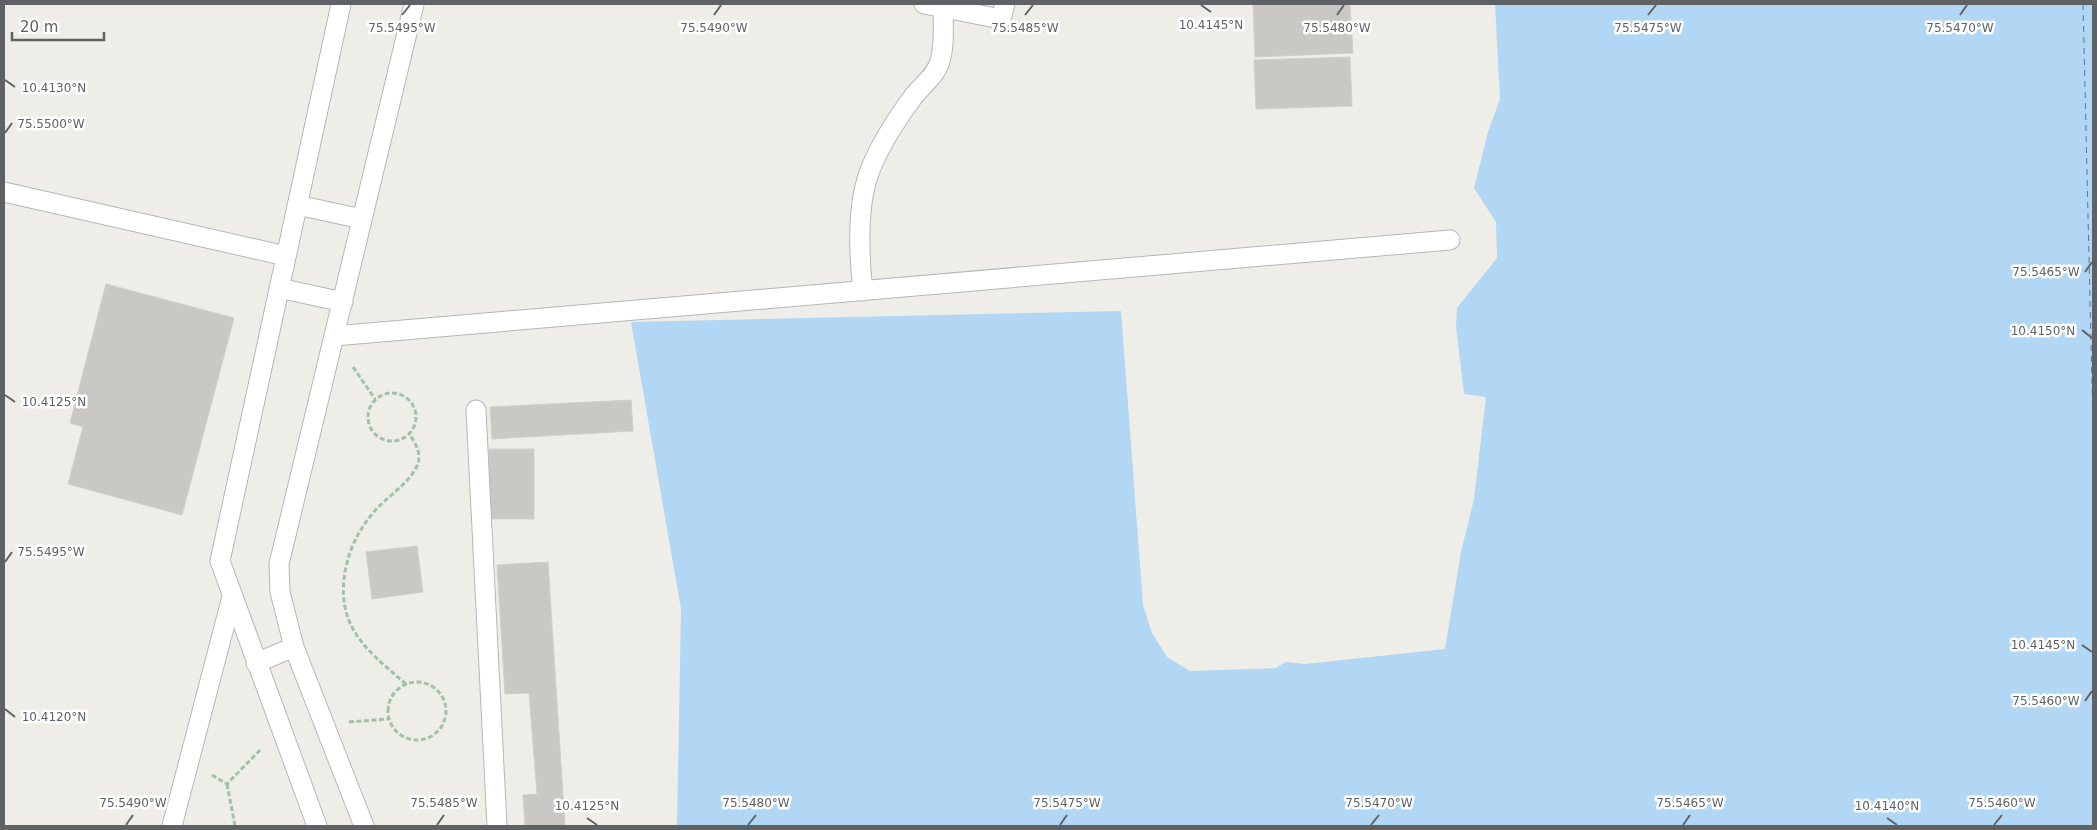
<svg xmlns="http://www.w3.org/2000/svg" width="2097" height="830" font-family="'DejaVu Sans',sans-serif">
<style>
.water{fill:#b1d7f5}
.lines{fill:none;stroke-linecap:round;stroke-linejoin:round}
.ferry{stroke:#4e78a6;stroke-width:1;stroke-dasharray:6 5;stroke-linecap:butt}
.building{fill:#cac8c4;stroke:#d3cfc6}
.service-casing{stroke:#b4b7ba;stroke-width:21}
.path{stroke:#a0c2a9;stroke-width:3;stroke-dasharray:5 2.5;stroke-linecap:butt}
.service{stroke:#fff;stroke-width:19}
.ticks{fill:none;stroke:#5f6265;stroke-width:2}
.ticks-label{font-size:12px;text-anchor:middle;fill:#5f6265;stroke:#fff;stroke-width:5;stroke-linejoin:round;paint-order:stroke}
</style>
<rect width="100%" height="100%" fill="#efede7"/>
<path class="water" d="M 1495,4 L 2093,4 L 2093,826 L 677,826 L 681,609 L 631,322 L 1121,311 L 1143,605 L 1152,633 L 1167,657 L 1190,671 L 1276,668 L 1286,662 L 1305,664 L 1445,649 L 1461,552 L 1474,499 L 1486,397 L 1464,394 L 1456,326 L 1457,308 L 1497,258 L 1496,222 L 1474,188 L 1488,132 L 1500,99 Z"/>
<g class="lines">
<path class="ferry" d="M 2083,4 L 2093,426"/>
</g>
<path class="building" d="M 1253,4 L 1350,4 L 1353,53 L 1255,57 Z
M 1350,57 L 1352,106 L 1256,109 L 1254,60 Z
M 106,284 L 234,318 L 182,515 L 68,484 L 83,427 L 70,423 Z
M 631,400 L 633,431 L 492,439 L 490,407 Z
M 489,449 L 534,449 L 534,519 L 489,519 Z
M 417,546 L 423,592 L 372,599 L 366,552 Z
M 548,562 L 565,826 L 525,826 L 523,795 L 537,794 L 529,693 L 505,694 L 497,565 Z"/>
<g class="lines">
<g class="service-casing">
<path id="service" d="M 924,4 L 1001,19 L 1005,4
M 4,192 L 286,256
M 297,205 L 362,219
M 279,288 L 343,302
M 863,291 C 859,256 857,206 869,173 C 879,146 896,120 913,97 C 922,85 936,76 940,61 C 945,44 943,25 943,8
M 334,336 L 1450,240
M 476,410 L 497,826
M 256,663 L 294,647
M 172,826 L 232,597
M 317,826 L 220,561 L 341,4
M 364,826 L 294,647 L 280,592 L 279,564 L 414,4"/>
</g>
<path class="path" d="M 353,367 L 375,399
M368 417a24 24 0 1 1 48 0a24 24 0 1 1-48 0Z
M388 711a29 29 0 1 1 58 0a29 29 0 1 1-58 0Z
M 406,684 C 365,649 334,625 346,567 C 351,545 359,530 373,513 C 386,497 408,485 417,466 C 422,455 416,443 409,434
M 349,722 L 388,719
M 212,775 L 227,784 L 261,749
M 227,784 L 235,826"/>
<use href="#service" class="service"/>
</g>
<path class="ticks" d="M 1201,5 L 1211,12M 402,15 L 410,5M 714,15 L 721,5M 1025,15 L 1033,5M 1337,15 L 1344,5M 1648,15 L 1656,5M 1960,15 L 1967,5M 5,80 L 15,87M 5,133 L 12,123M 2085,272 L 2092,262M 2082,330 L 2092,338M 5,395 L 15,402M 5,562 L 12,552M 2082,645 L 2092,652M 2085,701 L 2092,691M 5,709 L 15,717M 587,818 L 597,825M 1887,818 L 1897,825M 126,825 L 133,815M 437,825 L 444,815M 748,825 L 756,815M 1060,825 L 1067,815M 1371,825 L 1379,815M 1683,825 L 1690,815M 1994,825 L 2002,815"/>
<g class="ticks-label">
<text x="1211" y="29">10.4145°N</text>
<text x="402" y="32">75.5495°W</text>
<text x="714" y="32">75.5490°W</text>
<text x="1025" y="32">75.5485°W</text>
<text x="1648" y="32">75.5475°W</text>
<text x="1960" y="32">75.5470°W</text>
<text x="1337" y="32">75.5480°W</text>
<text x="54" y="92">10.4130°N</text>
<text x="51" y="128">75.5500°W</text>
<text x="2046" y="276">75.5465°W</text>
<text x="2043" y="335">10.4150°N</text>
<text x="54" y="406">10.4125°N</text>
<text x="51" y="556">75.5495°W</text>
<text x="2043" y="649">10.4145°N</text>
<text x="2046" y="705">75.5460°W</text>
<text x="54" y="721">10.4120°N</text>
<text x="133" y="807">75.5490°W</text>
<text x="444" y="807">75.5485°W</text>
<text x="756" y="807">75.5480°W</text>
<text x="1067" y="807">75.5475°W</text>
<text x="1379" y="807">75.5470°W</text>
<text x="1690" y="807">75.5465°W</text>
<text x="2002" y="807">75.5460°W</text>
<text x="587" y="810">10.4125°N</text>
<text x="1887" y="810">10.4140°N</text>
</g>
<rect width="2097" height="830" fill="none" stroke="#5f6265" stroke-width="10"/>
<path d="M12 32v8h92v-8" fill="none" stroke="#5f6265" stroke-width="2.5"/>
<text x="20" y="32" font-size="15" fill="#5f6265" stroke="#ffffff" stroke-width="4" paint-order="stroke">20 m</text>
</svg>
